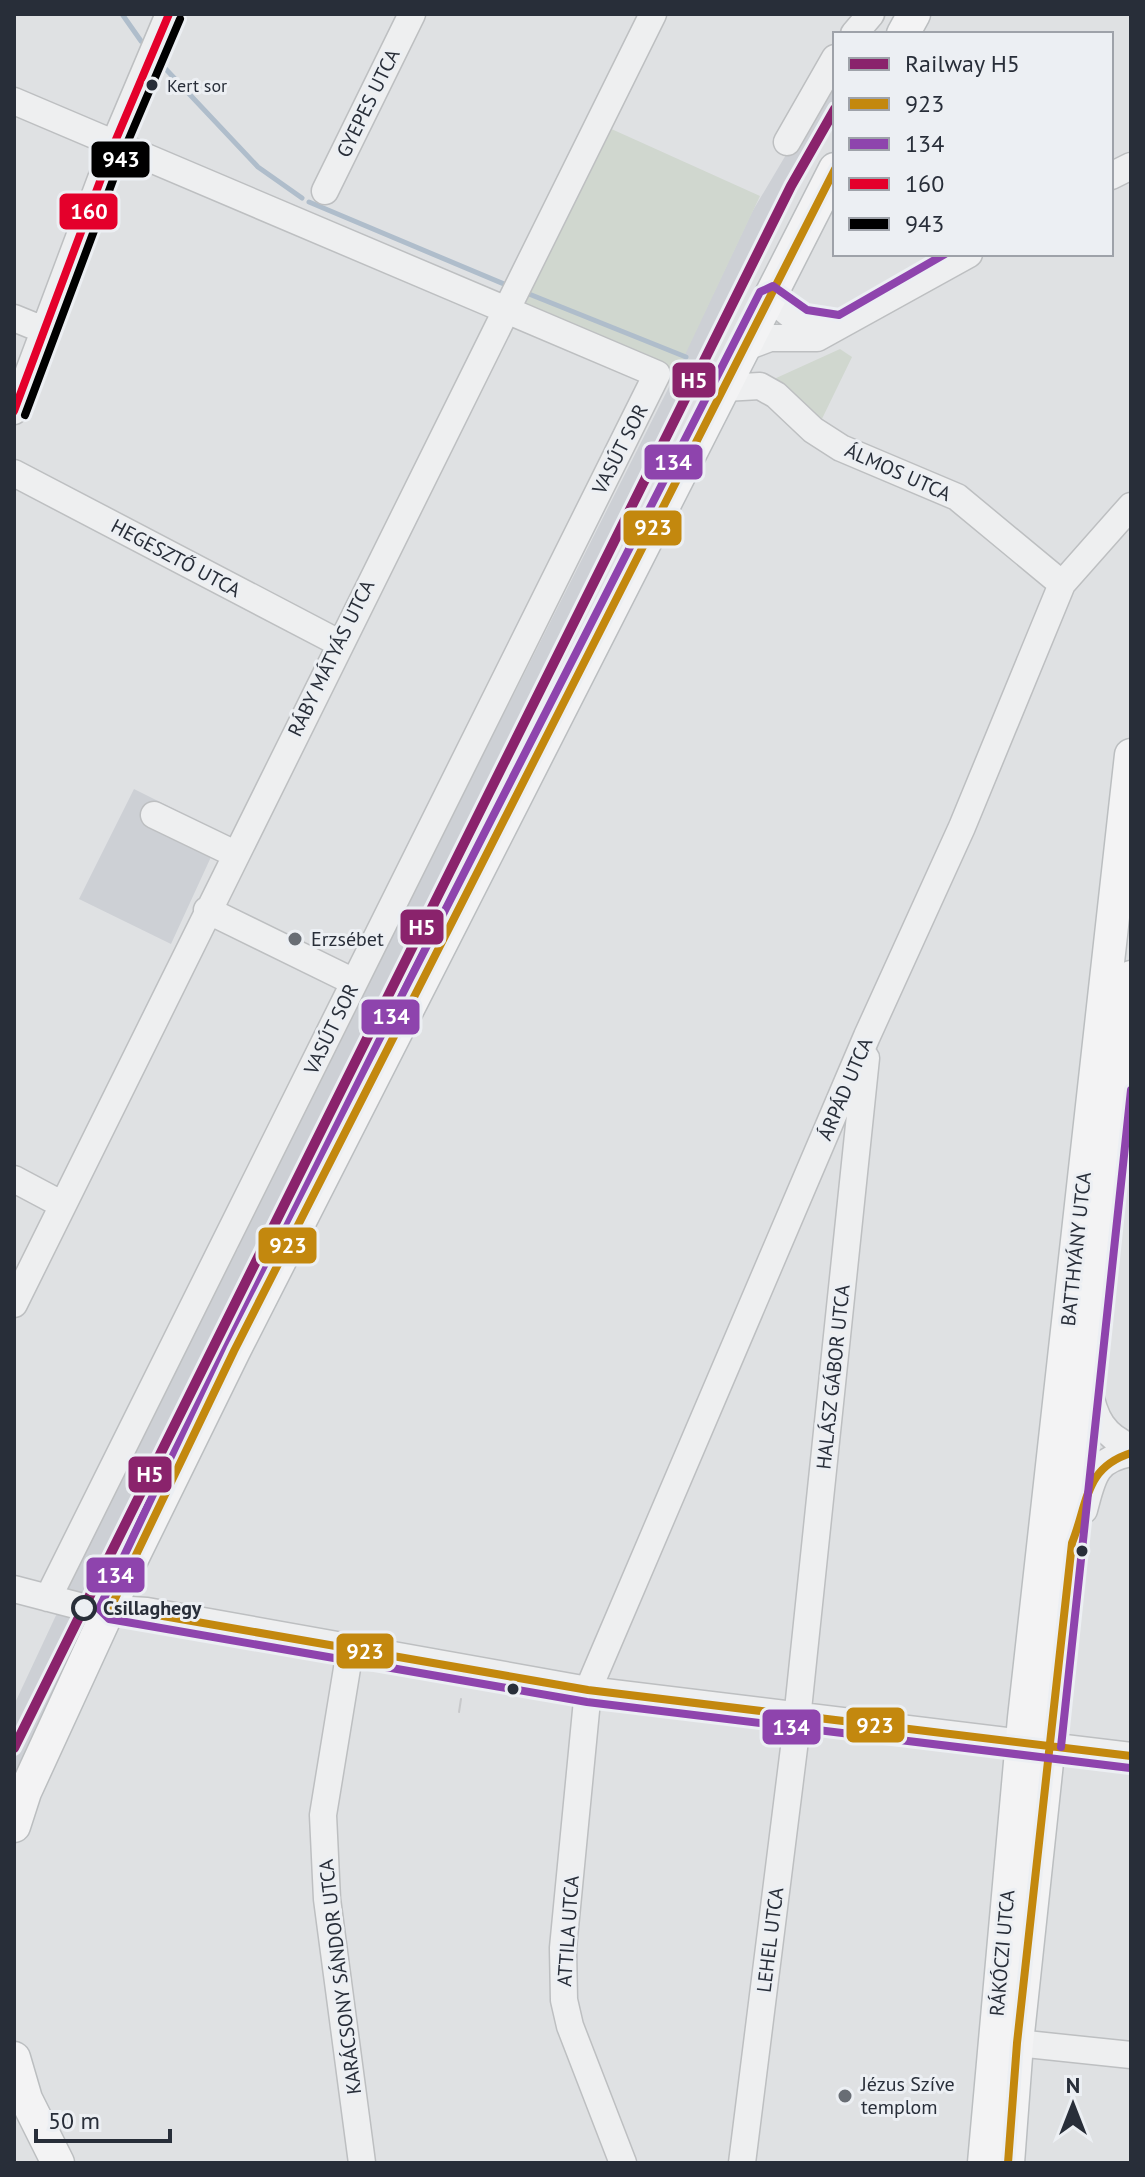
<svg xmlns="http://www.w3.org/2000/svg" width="1145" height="2177" font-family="'PT Sans',sans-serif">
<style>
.built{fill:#cdd0d5}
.green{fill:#d0d7cf}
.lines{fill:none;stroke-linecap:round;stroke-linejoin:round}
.stream{stroke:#afbdcb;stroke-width:5}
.minor-casing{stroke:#bdbfc1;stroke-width:29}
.major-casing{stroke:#bbbec0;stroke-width:35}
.minor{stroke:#eeeff0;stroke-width:26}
.major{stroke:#f3f3f4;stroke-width:32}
.tram{stroke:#c7c8ca;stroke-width:2}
.bus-1-casing{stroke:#eceff3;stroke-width:14}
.bus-2-casing{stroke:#eceff3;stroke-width:14}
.bus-3-casing{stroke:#eceff3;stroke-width:14}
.bus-4-casing{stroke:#eceff3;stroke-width:14}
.bus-1{stroke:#c3880e;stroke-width:8}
.bus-2{stroke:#8e44ad;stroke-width:8}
.bus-3{stroke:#e4002b;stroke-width:8}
.bus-4{stroke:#000;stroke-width:8}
.rail-1-casing{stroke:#eceff3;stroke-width:16}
.rail-1{stroke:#8a236c;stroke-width:10}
.bus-dot{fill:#282e39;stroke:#eceff3;stroke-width:3}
.poi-dot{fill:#686d74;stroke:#eceff3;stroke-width:3}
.stop-dot{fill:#eceff3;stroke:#282e39;stroke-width:4}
.labels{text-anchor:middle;stroke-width:6;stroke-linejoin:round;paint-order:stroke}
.bus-label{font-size:18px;fill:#282e39;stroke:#eceff3;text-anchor:start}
.street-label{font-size:20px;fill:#282e39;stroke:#eceff3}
.poi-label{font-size:20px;fill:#282e39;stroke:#eceff3;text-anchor:start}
.stop-label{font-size:20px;font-weight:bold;fill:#282e39;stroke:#eceff3;text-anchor:start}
.line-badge{stroke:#eceff3;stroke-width:3}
.badge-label{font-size:22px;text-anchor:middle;font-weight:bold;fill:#fff}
</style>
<rect width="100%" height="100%" fill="#dfe1e3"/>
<path class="built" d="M 835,72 L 835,125 L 808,170 L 695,391 L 111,1571 L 14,1780 L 14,1705 L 229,1246 L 238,1250 L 239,1238 L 669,387 L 752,212 Z
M 134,789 L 222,833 L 171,944 L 79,899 Z"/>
<path class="green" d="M 607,127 L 760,196 L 675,376 L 521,305 Z
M 840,349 L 852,357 L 819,425 L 800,401 L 774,379 Z"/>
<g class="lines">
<path class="stream" d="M 122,14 L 141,41
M 161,64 L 258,167 L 302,198
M 309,202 L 511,287
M 524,292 L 686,357"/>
<g class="minor-casing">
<path id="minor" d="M 854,34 L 871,14
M 14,101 L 657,374 L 48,1598
M 787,142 L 835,58
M 1111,176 L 1131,166
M 325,191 L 412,14
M 770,298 L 798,321 L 830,328
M 14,318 L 46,331
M 746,347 L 770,338 L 817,338 L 969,254
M 724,388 L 760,386 L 776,395 L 813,430 L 841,448 L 957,497 L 1062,584
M 14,411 L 114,144 L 169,14
M 14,473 L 339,643
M 154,815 L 235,854
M 207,910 L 354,982
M 14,1179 L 63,1205
M 14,1304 L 653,14
M 1089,1389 C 1094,1418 1104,1436 1131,1447
M 1084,1510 C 1093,1477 1094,1460 1131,1453
M 14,1589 L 83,1607 L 147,1611 L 588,1690 L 1131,1756
M 350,1650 L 323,1815 L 327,1899 L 362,2163
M 1017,2043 L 1131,2055
M 623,2163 L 570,2026 L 564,2000 L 563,1948 L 588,1690 L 867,1036 L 962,827 L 1062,584 L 1131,506
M 742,2163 L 794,1748 L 866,1058"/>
</g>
<g class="major-casing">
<path id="major" d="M 903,34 L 914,14
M 14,1826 L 25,1792 L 132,1559 L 234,1351 L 835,169
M 14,2058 L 26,2099 L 58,2163
M 984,2163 L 1024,1718 L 1131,755
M 1008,2163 L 1017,2043 L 1131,977"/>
</g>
<use href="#minor" class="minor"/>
<use href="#major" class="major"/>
<path class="tram" d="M 459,1712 L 461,1699"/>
<g class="bus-1-casing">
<path id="bus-1" d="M 111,1607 L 234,1351 L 835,169
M 111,1607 L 588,1690 L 1131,1756
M 1008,2163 L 1017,2043 L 1072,1543 C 1088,1503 1084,1468 1131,1453"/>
</g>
<g class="bus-2-casing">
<path id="bus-2" d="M 945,254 L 839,315 L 807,310 L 773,286 L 760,292 L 223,1346 L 99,1609 L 109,1619 L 587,1702 L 1130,1768
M 1061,1747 L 1131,1090"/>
</g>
<g class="bus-3-casing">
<path id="bus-3" d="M 14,411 L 114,144 L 169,14"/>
</g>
<g class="bus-4-casing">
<path id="bus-4" d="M 25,415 L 125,148 L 180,19"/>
</g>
<use href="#bus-1" class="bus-1"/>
<use href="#bus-2" class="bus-2"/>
<use href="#bus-3" class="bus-3"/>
<use href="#bus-4" class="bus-4"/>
<g class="rail-1-casing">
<path id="rail-1" d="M 14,1748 L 791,186 L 835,109"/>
</g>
<use href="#rail-1" class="rail-1"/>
</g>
<g class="bus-dot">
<circle cx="152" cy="85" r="7"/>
<circle cx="1082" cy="1551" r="7"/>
<circle cx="513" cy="1689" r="7"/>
</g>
<g class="poi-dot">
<circle cx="295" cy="939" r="8"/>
<circle cx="845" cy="2096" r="8"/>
</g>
<circle class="stop-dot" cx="84" cy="1608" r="11"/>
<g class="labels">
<g class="bus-label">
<text x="167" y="92">Kert sor</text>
</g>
<g class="street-label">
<text transform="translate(368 103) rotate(-64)" y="7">GYEPES UTCA</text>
<text transform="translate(620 449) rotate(-63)" y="7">VASÚT SOR</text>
<text transform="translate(898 472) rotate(24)" y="7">ÁLMOS UTCA</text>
<text transform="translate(176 558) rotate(28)" y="7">HEGESZTŐ UTCA</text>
<text transform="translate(331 658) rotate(-64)" y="7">RÁBY MÁTYÁS UTCA</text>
<text transform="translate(331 1029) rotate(-64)" y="7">VASÚT SOR</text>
<text transform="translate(845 1089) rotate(-67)" y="7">ÁRPÁD UTCA</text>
<text transform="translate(1076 1249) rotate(-84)" y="7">BATTHYÁNY UTCA</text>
<text transform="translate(833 1377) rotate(-84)" y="7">HALÁSZ GÁBOR UTCA</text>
<text transform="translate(568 1931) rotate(-86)" y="7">ATTILA UTCA</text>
<text transform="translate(770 1940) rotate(-83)" y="7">LEHEL UTCA</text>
<text transform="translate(1002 1953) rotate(-85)" y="7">RÁKÓCZI UTCA</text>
<text transform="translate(340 1977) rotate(-97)" y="7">KARÁCSONY SÁNDOR UTCA</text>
</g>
<g class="poi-label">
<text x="311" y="946">Erzsébet</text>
<text x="861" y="2091">Jézus Szíve<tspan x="861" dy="23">templom</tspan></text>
</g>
<g class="stop-label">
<text x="103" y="1615">Csillaghegy</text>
</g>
</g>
<g class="line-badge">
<rect x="90" y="140" width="61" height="39" rx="8" fill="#000"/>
<rect x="58" y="192" width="61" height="39" rx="8" fill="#e4002b"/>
<rect x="671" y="361" width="46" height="38" rx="8" fill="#8a236c"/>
<rect x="643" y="443" width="61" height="38" rx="8" fill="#8e44ad"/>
<rect x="622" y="509" width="61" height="38" rx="8" fill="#c3880e"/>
<rect x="399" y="908" width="46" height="38" rx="8" fill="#8a236c"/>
<rect x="360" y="998" width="61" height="38" rx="8" fill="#8e44ad"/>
<rect x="257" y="1226" width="61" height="39" rx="8" fill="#c3880e"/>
<rect x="127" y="1455" width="46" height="39" rx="8" fill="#8a236c"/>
<rect x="85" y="1556" width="61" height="38" rx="8" fill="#8e44ad"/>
<rect x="335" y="1632" width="60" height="38" rx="8" fill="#c3880e"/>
<rect x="845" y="1706" width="61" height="38" rx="8" fill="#c3880e"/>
<rect x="761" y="1708" width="61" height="38" rx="8" fill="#8e44ad"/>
</g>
<g class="badge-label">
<text x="121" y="167">943</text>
<text x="89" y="219">160</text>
<text x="694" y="388">H5</text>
<text x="673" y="470">134</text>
<text x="653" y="535">923</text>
<text x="422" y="935">H5</text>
<text x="391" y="1024">134</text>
<text x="288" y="1253">923</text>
<text x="150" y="1482">H5</text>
<text x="115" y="1583">134</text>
<text x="365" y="1659">923</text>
<text x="875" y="1733">923</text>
<text x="791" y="1735">134</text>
</g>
<rect width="1145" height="2177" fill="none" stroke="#282e39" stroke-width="32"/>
<rect x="833" y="32" width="280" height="224" fill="#eceff3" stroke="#9ea2a9" stroke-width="2"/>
<rect x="849" y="58" width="40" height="12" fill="#8a236c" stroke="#9ea2a9" stroke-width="2"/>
<text x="905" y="72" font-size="24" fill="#282e39">Railway H5</text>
<rect x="849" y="98" width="40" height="12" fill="#c3880e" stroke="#9ea2a9" stroke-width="2"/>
<text x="905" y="112" font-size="24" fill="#282e39">923</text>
<rect x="849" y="138" width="40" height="12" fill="#8e44ad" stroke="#9ea2a9" stroke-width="2"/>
<text x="905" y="152" font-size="24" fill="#282e39">134</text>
<rect x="849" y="178" width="40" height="12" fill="#e4002b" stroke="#9ea2a9" stroke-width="2"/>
<text x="905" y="192" font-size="24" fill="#282e39">160</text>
<rect x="849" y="218" width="40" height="12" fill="#000000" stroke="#9ea2a9" stroke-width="2"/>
<text x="905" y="232" font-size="24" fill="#282e39">943</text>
<g transform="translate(1073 2105)" stroke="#eceff3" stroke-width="6" paint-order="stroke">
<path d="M0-6L14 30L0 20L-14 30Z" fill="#282e39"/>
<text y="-12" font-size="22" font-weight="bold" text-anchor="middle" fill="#282e39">N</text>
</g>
<path d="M36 2129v12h134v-12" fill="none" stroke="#282e39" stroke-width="4"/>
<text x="48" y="2129" font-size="24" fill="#282e39" stroke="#eceff3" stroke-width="6" paint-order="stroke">50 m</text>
</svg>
